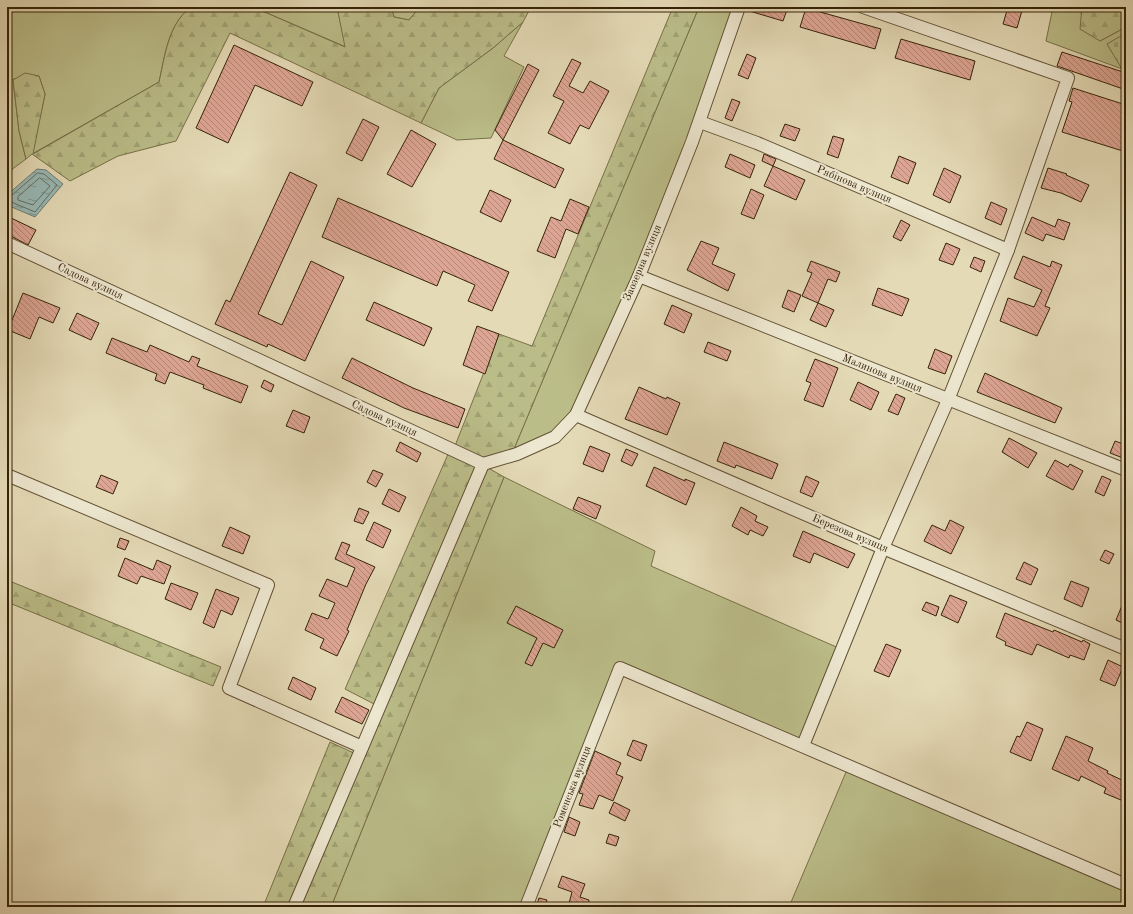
<svg xmlns="http://www.w3.org/2000/svg" width="1133" height="914" font-family="'Old Standard TT',serif">
<style>
.green{fill:#bbbd89;stroke:#787048}
.forest{fill:url(#forest-firs);stroke:#787048}
.cemetery{fill:url(#cemetery-stones);stroke:#787048}
.water{fill:url(#water-ripples);stroke:#717d71}
.lines{fill:none;stroke-linecap:round;stroke-linejoin:round}
.shore{stroke:#676e60;stroke-width:1}
.building{fill:url(#building-back-hatch);stroke:#362308}
.street-casing{stroke:#625134;stroke-width:14}
.street{stroke:#ede7d0;stroke-width:12}
.labels{text-anchor:middle;dominant-baseline:central;stroke-width:4;stroke-linejoin:round;paint-order:stroke}
.street-label{font-size:11px;fill:#362308;stroke:#ede7d0}
</style>
<defs>
<pattern id="forest-firs" width="22" height="20" patternUnits="userSpaceOnUse"><rect width="22" height="20" fill="#bbbd89"/><path d="M5 1l3.5 6h-7zM16 11l3.5 6h-7z" fill="#a1a275"/></pattern>
<pattern id="cemetery-stones" width="16" height="16" patternUnits="userSpaceOnUse"><rect width="16" height="16" fill="#bbbd89"/><path d="M2 7V4a2 2 0 0 1 4 0v3zM10 15v-3a2 2 0 0 1 4 0v3z" fill="#a1a275"/></pattern>
<pattern id="water-ripples" width="26" height="14" patternUnits="userSpaceOnUse"><rect width="26" height="14" fill="#98b9b7"/><path d="M2 4q2-2 4 0t4 0M15 11q2-2 4 0t4 0" fill="none" stroke="#7d9693"/></pattern>
<pattern id="building-back-hatch" width="6" height="6" patternUnits="userSpaceOnUse"><rect width="6" height="6" fill="#dda593"/><path d="M-1 5l2 2M0 0l6 6M5-1l2 2" fill="none" stroke="#b48676"/></pattern>
</defs>
<rect width="100%" height="100%" fill="#e4dab6"/>
<filter id="stains"><feTurbulence type="fractalNoise" baseFrequency=".005" numOctaves="4"/><feColorMatrix values="0 0 0 0 .2 0 0 0 0 .09 0 0 0 0 .02 0 0 0 .5 -.17"/></filter>
<radialGradient id="worn" r=".72"><stop offset=".6" stop-color="#630" stop-opacity="0"/><stop offset="1" stop-color="#630" stop-opacity=".3"/></radialGradient>
<g class="green">
<path d="M7,7H191C168,24 165,56 159,82L32,154L45,94L39,76L13,79L19,131L26,159L7,173Z"/>
<polygon points="253,7 337,7 346,47"/>
<polygon points="391,7 420,7 409,20 394,17"/>
<polygon points="699,7 739,7 700,122 576,415 555,437 511,456"/>
<polygon points="1053,7 1082,7 1081,14 1100,41 1126,27 1126,66 1122,69 1046,41"/>
<polygon points="523,22 504,56 524,67 491,138 457,140 421,123 439,88 493,48"/>
<polygon points="504,477 655,551 651,566 841,649 804,743 620,668 520,907 331,907"/>
<polygon points="849,765 1126,888 1126,907 789,907"/>
</g>
<g class="forest">
<path d="M191,7H253L345,47L337,7H391L394,17L409,20L420,7H531L523,22L493,48L439,88L421,123L230,33L176,141L118,156L70,181L32,154L26,159L19,131L13,80L25,73L39,76L45,94L33,154L159,82C165,56 168,24 191,7Z"/>
<polygon points="673,7 699,7 511,456 483,465 504,477 331,907 263,907 330,742 358,755 378,706 345,689 449,452 453,451 499,334 532,346"/>
<polygon points="1082,7 1126,7 1126,27 1100,41 1080,29"/>
<polygon points="7,580 221,667 213,686 7,602"/>
</g>
<polygon class="cemetery" points="1126,33 1126,66 1122,69 1107,44"/>
<polygon class="water" points="37,169 46,170 63,184 35,217 7,205 7,195"/>
<g class="lines">
<g class="shore">
<polygon points="38,173 44,174 57,185 35,212 9,201 9,198"/>
<polygon points="40,178 50,186 33,205 18,200 18,197"/>
</g>
</g>
<g class="building">
<polygon points="746,7 788,7 783,21 746,10"/>
<polygon points="1008,7 1023,7 1017,28 1003,24"/>
<polygon points="806,8 881,29 875,49 800,27"/>
<polygon points="901,39 975,61 970,80 895,58"/>
<polygon points="234,45 313,82 302,106 255,85 228,143 196,128"/>
<polygon points="1062,52 1126,73 1126,90 1057,66"/>
<polygon points="747,54 756,58 748,79 738,75"/>
<polygon points="572,59 581,63 569,86 583,93 590,81 609,91 589,129 580,125 570,144 548,133 564,101 553,96"/>
<polygon points="528,64 539,70 503,140 495,130"/>
<polygon points="1073,88 1126,105 1126,152 1062,132 1072,102 1069,101"/>
<polygon points="732,99 740,102 732,121 725,118"/>
<polygon points="363,119 379,127 362,161 346,153"/>
<polygon points="785,124 800,129 795,141 780,136"/>
<polygon points="411,130 436,144 412,187 387,174"/>
<polygon points="833,136 844,139 838,158 827,154"/>
<polygon points="503,140 564,169 555,188 494,159"/>
<polygon points="730,154 755,165 750,178 725,167"/>
<polygon points="764,154 776,159 773,166 762,161"/>
<polygon points="899,156 916,163 908,184 891,177"/>
<polygon points="773,166 805,180 796,200 764,186"/>
<polygon points="944,168 961,176 950,203 933,195"/>
<polygon points="1048,168 1067,174 1066,175 1089,185 1081,202 1061,193 1041,188"/>
<polygon points="290,172 317,185 258,314 282,325 311,261 344,277 305,361 268,344 267,347 215,324 226,300 230,302"/>
<polygon points="751,189 764,195 754,219 741,214"/>
<polygon points="490,190 511,200 501,222 480,212"/>
<polygon points="338,198 509,272 492,311 468,301 475,285 443,271 437,286 322,237"/>
<polygon points="570,199 589,207 578,234 566,229 555,258 537,251 551,217 561,221"/>
<polygon points="991,202 1007,209 1001,225 985,218"/>
<polygon points="7,216 36,230 28,245 7,234"/>
<polygon points="1032,217 1055,227 1058,219 1070,223 1064,240 1046,234 1043,241 1025,233"/>
<polygon points="901,220 910,225 901,241 893,237"/>
<polygon points="701,241 719,248 712,264 735,274 728,291 687,270"/>
<polygon points="946,243 960,249 953,265 939,260"/>
<polygon points="1023,256 1050,267 1052,261 1062,265 1045,306 1050,308 1037,336 1000,321 1008,298 1034,307 1042,290 1014,278"/>
<polygon points="974,257 985,261 981,272 970,267"/>
<polygon points="811,261 840,272 836,282 828,279 818,303 802,296 812,273 807,271"/>
<polygon points="878,288 909,299 902,316 872,305"/>
<polygon points="788,290 801,295 794,312 782,307"/>
<polygon points="23,293 60,308 53,323 39,317 30,339 8,330"/>
<polygon points="374,302 432,328 424,346 366,320"/>
<polygon points="818,303 834,310 826,327 810,320"/>
<polygon points="672,305 692,314 684,333 664,324"/>
<polygon points="77,313 99,323 91,340 69,330"/>
<polygon points="477,326 499,334 485,374 463,365"/>
<polygon points="112,338 147,352 150,345 189,362 192,356 200,359 197,366 248,386 241,403 203,388 204,385 170,372 165,384 155,380 157,374 106,353"/>
<polygon points="708,342 731,351 727,361 704,352"/>
<polygon points="935,349 952,356 945,374 928,368"/>
<polygon points="352,358 413,388 465,409 458,428 404,408 342,378"/>
<polygon points="815,359 838,368 823,407 804,400 811,383 806,381"/>
<polygon points="985,373 1062,408 1055,423 977,392"/>
<polygon points="264,380 274,385 271,392 261,387"/>
<polygon points="858,382 879,392 871,410 850,400"/>
<polygon points="639,387 666,399 667,397 680,403 667,435 625,419"/>
<polygon points="896,394 905,398 898,415 888,411"/>
<polygon points="293,410 310,417 304,433 286,426"/>
<polygon points="1009,438 1037,453 1028,468 1002,452"/>
<polygon points="1115,441 1126,445 1123,458 1110,453"/>
<polygon points="400,442 421,453 417,462 396,451"/>
<polygon points="724,442 778,464 772,479 736,465 735,468 717,461"/>
<polygon points="590,446 610,454 603,472 583,464"/>
<polygon points="626,449 638,454 632,466 621,461"/>
<polygon points="1055,460 1068,467 1070,464 1083,471 1073,490 1046,476"/>
<polygon points="654,467 685,481 685,479 695,483 686,505 646,486"/>
<polygon points="373,470 383,474 376,487 367,482"/>
<polygon points="101,475 118,482 113,494 96,487"/>
<polygon points="806,476 819,482 812,497 800,492"/>
<polygon points="1102,476 1111,480 1104,496 1095,492"/>
<polygon points="389,489 406,497 399,512 382,504"/>
<polygon points="578,497 601,506 596,519 573,509"/>
<polygon points="741,507 757,516 755,521 768,527 763,536 750,530 748,535 732,526"/>
<polygon points="359,508 369,512 363,524 354,521"/>
<polygon points="950,520 964,527 951,554 924,541 932,525 945,531"/>
<polygon points="374,522 391,530 383,548 366,540"/>
<polygon points="230,527 250,536 243,554 222,546"/>
<polygon points="803,531 855,554 848,568 814,553 810,563 793,556"/>
<polygon points="120,538 129,541 125,550 117,547"/>
<polygon points="342,542 350,545 346,554 375,567 366,584 347,630 349,631 337,656 320,648 324,639 305,630 312,613 328,619 335,603 319,596 327,579 347,587 355,568 335,559"/>
<polygon points="1105,550 1114,554 1109,564 1100,560"/>
<polygon points="125,558 153,570 157,560 171,566 164,584 141,576 137,584 118,576"/>
<polygon points="1024,562 1038,569 1031,585 1016,579"/>
<polygon points="1071,581 1089,588 1082,607 1064,599"/>
<polygon points="171,583 198,593 191,610 165,599"/>
<polygon points="216,589 239,598 232,615 221,610 214,628 203,623"/>
<polygon points="950,595 967,602 958,623 941,615"/>
<polygon points="1126,596 1126,625 1116,620"/>
<polygon points="926,602 939,607 936,616 922,610"/>
<polygon points="516,606 563,630 554,648 543,643 532,666 525,663 537,638 507,623"/>
<polygon points="1005,613 1053,632 1054,630 1082,642 1083,640 1090,644 1084,660 1070,655 1069,658 1037,644 1032,655 1005,645 1006,642 996,637"/>
<polygon points="886,644 901,650 889,677 874,671"/>
<polygon points="1108,660 1123,667 1115,686 1100,680"/>
<polygon points="293,677 316,688 311,700 288,689"/>
<polygon points="342,697 369,710 362,724 335,712"/>
<polygon points="1027,722 1043,729 1031,761 1010,752 1017,736 1020,737"/>
<polygon points="1066,736 1093,748 1088,761 1108,771 1107,773 1126,782 1126,796 1123,795 1121,800 1104,793 1106,788 1081,776 1079,781 1052,769"/>
<polygon points="633,740 647,745 641,761 627,755"/>
<polygon points="595,751 621,763 616,774 623,777 613,801 599,795 593,809 579,805 583,794 579,793"/>
<polygon points="614,802 630,810 625,821 609,813"/>
<polygon points="569,817 580,822 575,836 564,832"/>
<polygon points="609,834 619,837 616,846 606,843"/>
<polygon points="562,876 585,884 580,897 589,900 588,907 568,907 572,892 558,887"/>
<polygon points="539,898 547,900 545,907 536,907"/>
</g>
<g class="lines">
<defs>
<g id="street">
<polyline points="700,122 757,143 1008,250"/>
<polyline points="7,243 483,464"/>
<polyline points="639,276 1126,470"/>
<polyline points="576,415 883,548 1126,649"/>
<polyline points="483,464 517,454 555,437 576,415 639,276 692,142 739,7"/>
<polyline points="7,475 268,585 229,688 362,747"/>
<polyline points="804,743 883,548 948,400 1008,250 1068,78 863,7"/>
<polyline points="294,907 483,464"/>
<polyline points="526,907 620,668 1126,885"/>
</g>
</defs>
<use href="#street" class="street-casing"/>
<use href="#street" class="street"/>
</g>
<g class="labels">
<g class="street-label">
<text transform="translate(854 185) rotate(23)">Рябінова вулиця</text>
<text transform="translate(643 263) rotate(-67)">Заозерна вулиця</text>
<text transform="translate(90 282) rotate(25)">Садова вулиця</text>
<text transform="translate(882 374) rotate(22)">Малинова вулиця</text>
<text transform="translate(384 419) rotate(25)">Садова вулиця</text>
<text transform="translate(850 534) rotate(23)">Березова вулиця</text>
<text transform="translate(573 787) rotate(-69)">Роменська вулиця</text>
</g>
</g>
<rect width="1133" height="914" fill="none" stroke="#e4dab6" stroke-width="24"/>
<rect x="8" y="8" width="1117" height="898" fill="none" stroke="#362308" stroke-width="2"/>
<rect x="12" y="12" width="1109" height="890" fill="none" stroke="#362308"/>
<rect width="100%" height="100%" filter="url(#stains)"/>
<rect width="100%" height="100%" fill="url(#worn)"/>
</svg>
